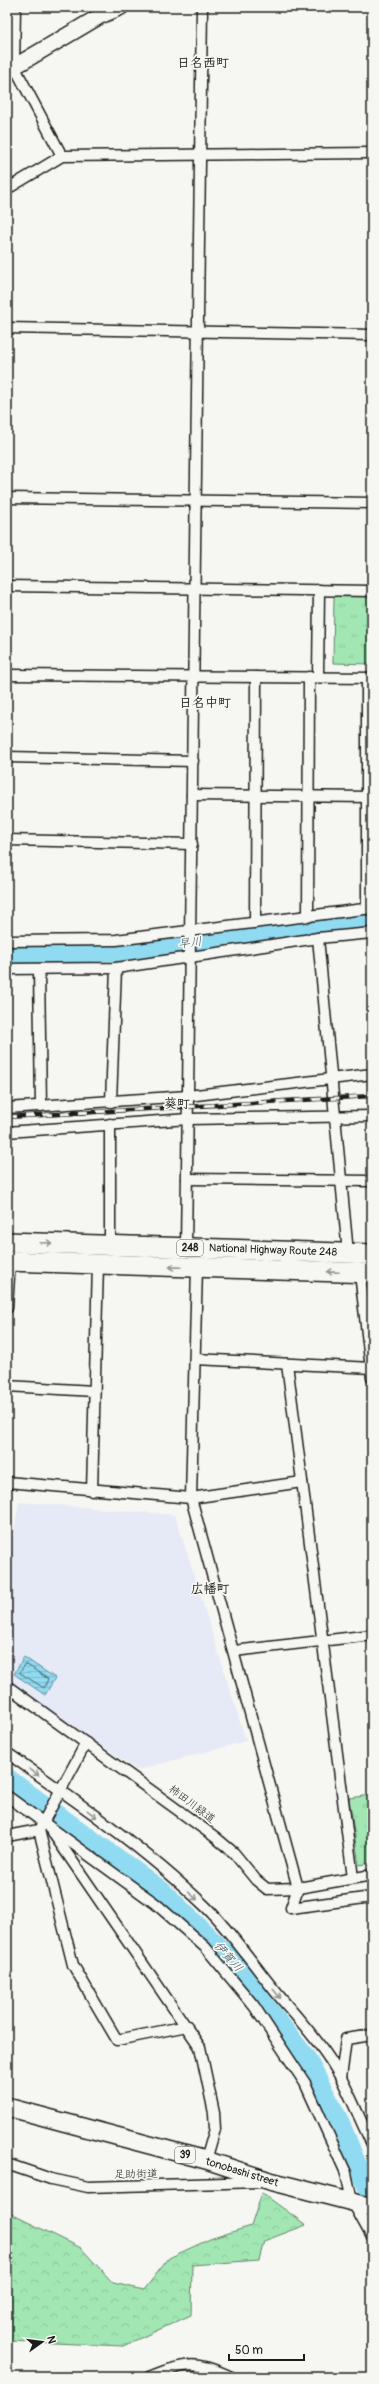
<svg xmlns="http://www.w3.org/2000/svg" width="379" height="2384" font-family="Pangolin,'Klee One',sans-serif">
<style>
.built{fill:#e6e9f6}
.grass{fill:url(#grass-tufts);stroke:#5f8268}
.forest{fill:url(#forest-crowns);stroke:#5f8268}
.water{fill:url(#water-rules);stroke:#628f9c}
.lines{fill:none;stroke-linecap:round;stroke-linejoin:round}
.shore{stroke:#4a6871;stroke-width:1}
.river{stroke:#90dbf1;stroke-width:18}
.street-casing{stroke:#1c1c1c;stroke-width:13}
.secondary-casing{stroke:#1c1c1c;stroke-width:18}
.primary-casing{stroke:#1c1c1c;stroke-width:20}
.highway-casing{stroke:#1c1c1c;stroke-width:22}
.street{stroke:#f6f6f2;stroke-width:10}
.secondary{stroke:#f6f6f2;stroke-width:15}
.primary{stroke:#f6f6f2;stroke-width:17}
.highway{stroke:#f6f6f2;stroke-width:19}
.rail-casing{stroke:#1c1c1c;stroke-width:4.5}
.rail{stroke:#f6f6f2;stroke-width:3;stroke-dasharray:9;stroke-linecap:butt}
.oneway{stroke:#949492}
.labels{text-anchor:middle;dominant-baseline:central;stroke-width:3.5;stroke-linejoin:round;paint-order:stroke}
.shield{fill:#f6f6f2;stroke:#5d5d5c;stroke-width:1}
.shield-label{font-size:10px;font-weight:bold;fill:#1c1c1c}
.street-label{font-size:11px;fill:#1c1c1c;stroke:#f6f6f2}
.water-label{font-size:12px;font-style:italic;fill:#3f555c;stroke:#f6f6f2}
.quarter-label{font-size:13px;font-weight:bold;fill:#1c1c1c;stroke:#f6f6f2}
</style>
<defs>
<pattern id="grass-tufts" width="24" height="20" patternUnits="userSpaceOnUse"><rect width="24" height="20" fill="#a2e7b3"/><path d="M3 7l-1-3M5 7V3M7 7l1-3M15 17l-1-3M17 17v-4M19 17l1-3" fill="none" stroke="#8bc699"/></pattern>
<pattern id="forest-crowns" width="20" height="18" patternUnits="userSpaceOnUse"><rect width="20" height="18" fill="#a2e7b3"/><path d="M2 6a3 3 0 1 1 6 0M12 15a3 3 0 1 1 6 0" fill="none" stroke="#8bc699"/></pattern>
<pattern id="water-rules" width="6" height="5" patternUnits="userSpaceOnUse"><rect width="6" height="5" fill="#90dbf1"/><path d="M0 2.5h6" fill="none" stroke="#7cbbce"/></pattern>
</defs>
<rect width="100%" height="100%" fill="#f6f6f2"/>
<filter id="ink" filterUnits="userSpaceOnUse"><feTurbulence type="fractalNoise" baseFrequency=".025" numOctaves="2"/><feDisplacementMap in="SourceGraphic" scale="8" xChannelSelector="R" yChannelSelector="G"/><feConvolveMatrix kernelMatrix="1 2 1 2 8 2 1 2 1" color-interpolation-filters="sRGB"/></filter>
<g filter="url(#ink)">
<polygon class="built" points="19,1502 175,1515 246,1741 137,1770 7,1679 7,1572"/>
<g class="grass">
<polygon points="334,596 372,596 372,664 333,663"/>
<polygon points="372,1795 372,1863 359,1865 349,1798"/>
</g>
<polygon class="forest" points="262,2193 306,2225 264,2241 259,2260 192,2265 191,2315 123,2346 7,2341 7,2212 81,2248 113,2283 144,2290 169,2258 210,2239 251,2226"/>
<polygon class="water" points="24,1657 55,1678 45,1695 14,1674"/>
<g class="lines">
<polygon class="shore" points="26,1664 48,1679 44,1688 20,1673"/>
<g class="river">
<polyline points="7,954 14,956 118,952 372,919"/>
<polyline points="7,1777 162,1890 227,1954 307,2058 340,2121 372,2200"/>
</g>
<defs>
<g id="street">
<polyline points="15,7 14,66 62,156"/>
<polyline points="7,189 62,156 372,153"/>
<polyline points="7,328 372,335"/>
<polyline points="7,498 372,503"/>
<polyline points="7,586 372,591"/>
<polyline points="7,675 372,678"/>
<polyline points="318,677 319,590"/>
<polyline points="7,757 193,761"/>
<polyline points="192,795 372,797"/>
<polyline points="7,840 192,844"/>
<polyline points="367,909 367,678"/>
<polyline points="308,917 309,677"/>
<polyline points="255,923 256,677"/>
<polyline points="318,938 348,1253"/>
<polyline points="7,941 116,940 372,908"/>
<polyline points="7,969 116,968 318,938 372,933"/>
<polyline points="39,970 41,1106"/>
<polyline points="111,1102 116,968"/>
<polyline points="7,1108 188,1096 372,1074"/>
<polyline points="7,1132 188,1119 372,1116"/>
<polyline points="187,1179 372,1181"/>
<polyline points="110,1245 110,1124"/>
<polyline points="186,1248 202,7"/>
<polyline points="197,1267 191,1498 298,1888 291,1908 372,1897"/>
<polyline points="360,1273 372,1378"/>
<polyline points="7,1308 10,1261"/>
<polyline points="195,1359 372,1368"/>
<polyline points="287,1364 353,1878"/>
<polyline points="7,1386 94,1391"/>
<polyline points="7,1482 191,1498 302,1482"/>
<polyline points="92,1491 98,1264"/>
<polyline points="234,1651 372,1635"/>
<polyline points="7,1686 215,1837 234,1853 256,1880 267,1889 298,1888 372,1875"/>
<polyline points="86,1743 39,1830 73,1965 117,2040 187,2026"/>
<path d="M7,1753C75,1800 146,1849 206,1907C232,1933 252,1963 275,1991C298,2019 324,2046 341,2078C352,2099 361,2122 372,2144"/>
<polyline points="7,1796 156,1904 205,1947 254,2006 305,2083 346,2173 352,2201 372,2237"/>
<polyline points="53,1833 200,2047 214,2113 215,2129 206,2160"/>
<polyline points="7,1836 39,1830"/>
<polyline points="341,2078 346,2039 372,2035"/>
<polyline points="7,2164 51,2179 88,2187 259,2182"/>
<path d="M150,2377C185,2363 195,2360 231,2377"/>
</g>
<polyline id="secondary" points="7,71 100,16 121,7"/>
<polyline id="primary" points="7,2107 206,2160 270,2181 372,2207"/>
<g id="highway">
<polyline points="7,1242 372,1254"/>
<polyline points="7,1261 372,1273"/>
</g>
</defs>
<use href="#street" class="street-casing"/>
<use href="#secondary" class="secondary-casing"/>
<use href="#primary" class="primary-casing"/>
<use href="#highway" class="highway-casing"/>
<use href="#street" class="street"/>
<use href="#secondary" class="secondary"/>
<use href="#primary" class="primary"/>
<use href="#highway" class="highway"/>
<defs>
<polyline id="rail" points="7,1117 372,1096"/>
</defs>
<use href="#rail" class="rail-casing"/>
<use href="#rail" class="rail"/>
</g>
<defs><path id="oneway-shaft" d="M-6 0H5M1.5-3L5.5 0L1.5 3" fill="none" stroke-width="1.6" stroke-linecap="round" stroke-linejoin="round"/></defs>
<g class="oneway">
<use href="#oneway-shaft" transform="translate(46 1243) rotate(2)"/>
<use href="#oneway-shaft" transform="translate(175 1267) rotate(-178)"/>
<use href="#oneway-shaft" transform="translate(333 1272) rotate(-178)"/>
<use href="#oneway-shaft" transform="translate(34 1772) rotate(35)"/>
<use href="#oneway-shaft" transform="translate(92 1814) rotate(37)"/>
<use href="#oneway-shaft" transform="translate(193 1896) rotate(42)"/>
<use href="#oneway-shaft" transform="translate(277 1994) rotate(51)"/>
</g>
</g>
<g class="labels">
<g class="shield">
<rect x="177" y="1240" width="26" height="16" rx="3"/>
<rect x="175" y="2147" width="20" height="16" rx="3"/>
</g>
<g class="shield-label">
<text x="190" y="1248">248</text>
<text x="185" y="2155">39</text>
</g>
<g class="street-label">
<text transform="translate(273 1250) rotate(2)">National Highway Route 248</text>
<text transform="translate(192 1804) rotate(37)">柿田川緑道</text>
<text transform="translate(242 2172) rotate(17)">tonobashi street</text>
<text transform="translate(136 2174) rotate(-1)">足助街道</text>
</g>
<g class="water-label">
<text transform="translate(190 943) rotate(-7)">早川</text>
<text transform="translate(228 1957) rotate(49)">伊賀川</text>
</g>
<g class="quarter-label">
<text x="203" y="63">日名西町</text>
<text x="205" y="703">日名中町</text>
<text x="177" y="1104">葵町</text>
<text x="210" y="1589">広幡町</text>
</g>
</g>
<rect width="379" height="2384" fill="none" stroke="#f6f6f2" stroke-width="24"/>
<rect x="12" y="12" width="355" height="2360" fill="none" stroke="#1c1c1c" stroke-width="1.5" filter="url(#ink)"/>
<g transform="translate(42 2342) rotate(76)" stroke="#f6f6f2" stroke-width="3" paint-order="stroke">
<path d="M0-3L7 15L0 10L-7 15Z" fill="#1c1c1c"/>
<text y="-6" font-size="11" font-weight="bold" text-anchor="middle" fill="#1c1c1c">N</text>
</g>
<path d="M229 2354v6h75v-6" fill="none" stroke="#1c1c1c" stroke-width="2"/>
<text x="235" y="2354" font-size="12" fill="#1c1c1c" stroke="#f6f6f2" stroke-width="3" paint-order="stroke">50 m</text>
</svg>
